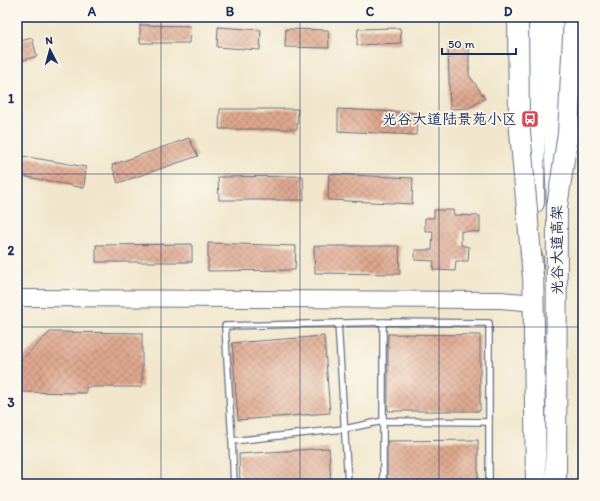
<svg xmlns="http://www.w3.org/2000/svg" width="600" height="501" font-family="Itim,'LXGW WenKai TC',sans-serif">
<style>
.building{fill:url(#building-cross-hatch)}
.lines{fill:none;stroke-linecap:round;stroke-linejoin:round}
.lane-casing{stroke:#666f84;stroke-width:8}
.secondary-casing{stroke:#666f84;stroke-width:18}
.highway-casing{stroke:#666f84;stroke-width:22}
.lane{stroke:#fff;stroke-width:5.5}
.secondary{stroke:#fff;stroke-width:16}
.highway{stroke:#fff;stroke-width:20}
.highway-bridge-casing{stroke:#666f84;stroke-width:22;stroke-linecap:butt}
.highway-bridge{stroke:#fff;stroke-width:20}
.grid{fill:none;stroke:#1b2f5e;stroke-width:1;stroke-opacity:0.55}
.labels{text-anchor:middle;dominant-baseline:central;stroke-width:3.5;stroke-linejoin:round;paint-order:stroke}
.poi-label{font-size:15px;fill:#1b2f5e;stroke:#fbf7ec;text-anchor:end}
.street-label{font-size:15px;fill:#1b2f5e;stroke:#fbf7ec}
.neatline{fill:none;stroke:#1b2f5e;stroke-width:1.5}
.grid-label{font-size:13px;text-anchor:middle;font-weight:bold;fill:#1b2f5e}
</style>
<defs>
<pattern id="building-cross-hatch" width="8" height="8" patternUnits="userSpaceOnUse"><rect width="8" height="8" fill="#dfa78e"/><path d="M0 0l8 8M0 8l8-8" fill="none" stroke="#b48877"/></pattern>
</defs>
<rect width="100%" height="100%" fill="#fbf7ec"/>
<filter id="ink" filterUnits="userSpaceOnUse"><feTurbulence type="fractalNoise" baseFrequency=".025" numOctaves="2"/><feDisplacementMap in="SourceGraphic" scale="8" xChannelSelector="R" yChannelSelector="G"/><feConvolveMatrix kernelMatrix="1 2 1 2 8 2 1 2 1" color-interpolation-filters="sRGB"/></filter>
<filter id="wash" filterUnits="userSpaceOnUse"><feTurbulence type="fractalNoise" baseFrequency=".012" numOctaves="4" result="noise"/><feDisplacementMap in="SourceGraphic" scale="16" xChannelSelector="R" yChannelSelector="G"/><feGaussianBlur stdDeviation="0.9" result="paint"/><feColorMatrix in="noise" values="0 0 0 0 0 0 0 0 0 0 0 0 0 0 0 0 0 1.4 0 .05"/><feComposite in="paint" operator="in"/></filter>
<g filter="url(#wash)">
<rect width="100%" height="100%" fill="#f1e6cb"/>
<g id="blocks">
<g class="building">
<polygon points="140,25 190,26 189,43 140,43"/>
<polygon points="218,27 261,30 260,50 217,47"/>
<polygon points="400,28 401,43 357,45 358,29"/>
<polygon points="286,29 328,30 329,48 285,47"/>
<polygon points="32,38 37,56 17,62 17,42"/>
<polygon points="469,44 469,75 485,98 469,108 450,109 448,45"/>
<polygon points="220,109 298,109 297,129 219,129"/>
<polygon points="338,109 417,113 416,135 338,131"/>
<polygon points="189,138 198,156 118,183 112,165"/>
<polygon points="17,155 86,167 84,188 17,175"/>
<polygon points="329,174 413,178 412,204 328,200"/>
<polygon points="303,176 304,200 219,200 218,177"/>
<polygon points="434,210 453,210 454,215 480,216 480,232 461,231 461,245 469,247 468,261 456,261 455,271 433,270 434,261 415,260 415,250 432,250 433,231 425,231 425,218 434,218"/>
<polygon points="208,243 296,246 295,270 208,271"/>
<polygon points="192,244 192,262 96,262 96,245"/>
<polygon points="314,246 399,246 400,274 315,273"/>
<polygon points="50,332 142,333 142,387 86,387 86,393 17,392 17,364"/>
<polygon points="388,334 480,335 480,411 388,411"/>
<polygon points="324,336 330,413 238,420 232,343"/>
<polygon points="478,440 478,484 387,484 387,441"/>
<polygon points="329,448 331,484 240,484 239,454"/>
</g>
</g>
</g>
<g filter="url(#ink)">
<use href="#blocks" fill-opacity="0" stroke="#666f84" stroke-width="1"/>
<g class="lines">
<defs>
<g id="lane">
<polygon points="383,322 489,323 489,422 383,421 344,429 232,441 225,326"/>
<polyline points="338,323 348,484"/>
<polyline points="232,441 234,484"/>
<polyline points="383,484 383,322"/>
<polyline points="489,484 489,422"/>
</g>
<polyline id="secondary" points="17,298 501,300 524,302"/>
<g id="highway">
<polyline points="555,17 554,132 557,207 556,484"/>
<polyline points="534,203 536,17"/>
<polyline points="533,259 536,484"/>
</g>
</defs>
<use href="#lane" class="lane-casing"/>
<use href="#secondary" class="secondary-casing"/>
<use href="#highway" class="highway-casing"/>
<use href="#lane" class="lane"/>
<use href="#secondary" class="secondary"/>
<use href="#highway" class="highway"/>
<defs>
<g id="highway-bridge">
<polyline points="518,17 519,120 533,277"/>
<polyline points="557,207 568,133 574,17"/>
</g>
</defs>
<use href="#highway-bridge" class="highway-bridge-casing"/>
<use href="#highway-bridge" class="highway-bridge"/>
</g>
</g>
<path class="grid" d="M161,17V484M300,17V484M439,17V484M17,174H583M17,327H583"/>
<defs>
<symbol id="bus-square" viewBox="-11 -11 22 22"><rect x="-9" y="-9" width="18" height="18" rx="4" fill="#d1495b" stroke="#fbf7ec"/><path d="M-5-6H5V4H4V6H2V4H-2V6H-4V4H-5ZM-3.5-4V0h7V-4ZM-3.5 1.2v1.5H-2V1.2ZM2 1.2v1.5H3.5V1.2Z" fill="#fff"/></symbol>
</defs>
<g fill-rule="evenodd">
<use href="#bus-square" x="520" y="109" width="20" height="20"/>
</g>
<g class="labels">
<g class="poi-label">
<text x="517" y="119">光谷大道陆景苑小区</text>
</g>
<g class="street-label">
<text transform="translate(557 250) rotate(-90)">光谷大道高架</text>
</g>
</g>
<rect width="600" height="501" fill="none" stroke="#fbf7ec" stroke-width="44"/>
<g transform="translate(50 50) rotate(354)" stroke="#fbf7ec" stroke-width="3" paint-order="stroke">
<path d="M0-3L7 15L0 10L-7 15Z" fill="#1b2f5e"/>
<text y="-6" font-size="11" font-weight="bold" text-anchor="middle" fill="#1b2f5e">N</text>
</g>
<path d="M442 48v6h74v-6" fill="none" stroke="#1b2f5e" stroke-width="2"/>
<text x="448" y="48" font-size="12" fill="#1b2f5e" stroke="#fbf7ec" stroke-width="3" paint-order="stroke">50 m</text>
<rect x="22" y="22" width="556" height="457" class="neatline"/>
<g class="grid-label">
<text x="92" y="16">A</text>
<text x="230" y="16">B</text>
<text x="370" y="16">C</text>
<text x="508" y="16">D</text>
<text x="11" y="103">1</text>
<text x="11" y="255">2</text>
<text x="11" y="407">3</text>
</g>
</svg>
